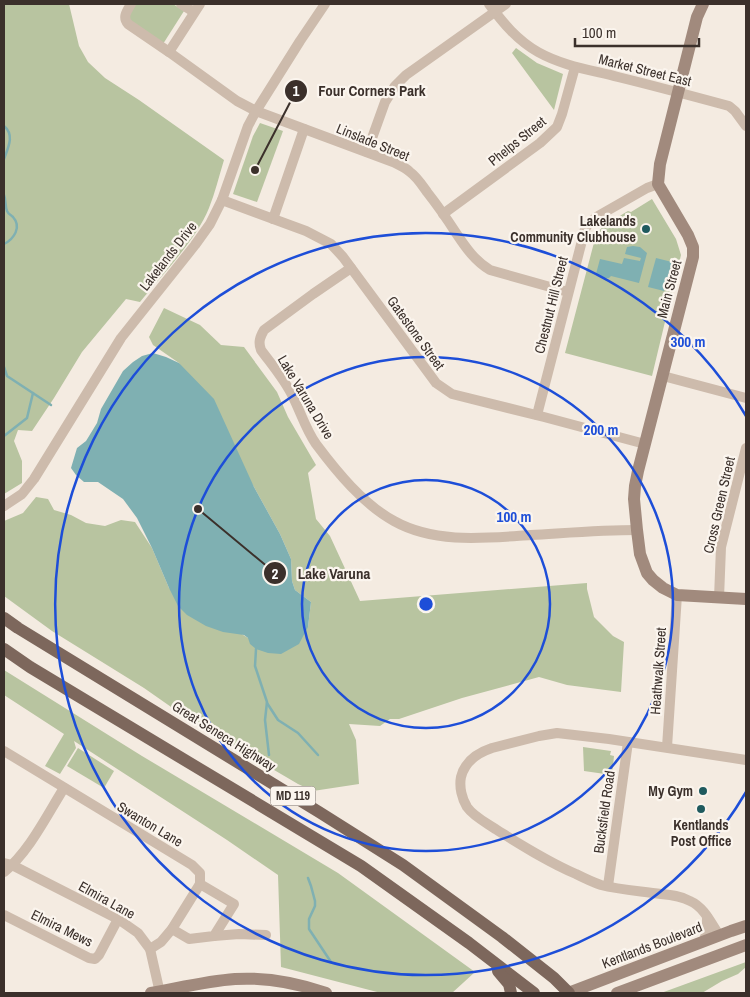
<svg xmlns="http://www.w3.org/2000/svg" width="750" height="997" font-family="'Archivo Narrow',sans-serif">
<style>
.green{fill:#b8c4a0}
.water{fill:#7fb0b2}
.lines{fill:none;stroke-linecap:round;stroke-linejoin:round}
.stream{stroke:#7fb0b2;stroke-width:2.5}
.street{stroke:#cdbbac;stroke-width:10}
.secondary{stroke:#a18a7d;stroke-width:12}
.primary{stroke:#7d675c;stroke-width:12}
.ring{fill:none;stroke:#1d4ed8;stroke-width:2.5}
.poi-dot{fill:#1f5a5e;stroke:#fbf5ee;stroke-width:2}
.labels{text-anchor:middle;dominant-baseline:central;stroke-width:4.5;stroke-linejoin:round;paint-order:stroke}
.shield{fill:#fbf5ee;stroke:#756b66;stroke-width:1}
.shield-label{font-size:12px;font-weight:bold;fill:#3b302b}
.street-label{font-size:14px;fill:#3b302b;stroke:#fbf5ee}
.poi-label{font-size:14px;font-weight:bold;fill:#3b302b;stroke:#fbf5ee;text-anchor:end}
.centre{fill:#1d4ed8;stroke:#fbf5ee;stroke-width:2.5}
.ring-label{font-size:15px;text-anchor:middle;font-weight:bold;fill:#1d4ed8;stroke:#fbf5ee;stroke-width:4.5;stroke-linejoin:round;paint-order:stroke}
.leader{fill:none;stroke:#3b302b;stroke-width:2}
.callout-dot{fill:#3b302b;stroke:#fbf5ee;stroke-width:2}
.mark-label{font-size:15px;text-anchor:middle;font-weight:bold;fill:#fff}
.callout-label{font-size:15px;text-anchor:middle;font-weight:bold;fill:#3b302b;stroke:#fbf5ee;stroke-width:4.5;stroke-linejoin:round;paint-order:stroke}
</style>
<rect width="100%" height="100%" fill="#f4ebe1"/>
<g class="green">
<path d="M4,4H69L79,46L88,62L105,78L139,100L224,160C219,176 215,193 209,208C196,240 162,275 140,302L126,299L82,352L54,398L32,431L18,430L14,441L22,461V483L4,494Z"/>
<polygon points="134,4 173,4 184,11 163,44 130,22 128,13"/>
<polygon points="516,48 537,63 563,74 554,110 512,53"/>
<polygon points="260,123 283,131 257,202 233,194 253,136"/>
<path d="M652,199L676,239L681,255L652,376L565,353L596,235C603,224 617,218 628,211L631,212Z"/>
<polygon points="164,308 200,325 221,345 244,347 277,392 288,417 316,465 308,473 316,519 330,536 360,601 587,583 587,589 594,617 613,636 624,642 621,692 567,685 539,677 462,698 399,719 390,719 380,726 349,724 356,740 359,784 313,791 298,784 194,723 144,688 52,631 4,596 4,521 23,513 36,497 48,499 54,510 71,515 86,523 105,526 121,520 135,522 152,548 169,588 248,638 308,627 311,602 295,590 292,581 291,559 280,534 254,487 179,363 153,345 149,337"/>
<polygon points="4,670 142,756 338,873 475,972 452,993 381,993 281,967 278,875 227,840 74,741 76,748 60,774 45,766 64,734 4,695"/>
<polygon points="583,747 611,751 610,755 614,756 612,775 584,771"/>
<polygon points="78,748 114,771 104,788 67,766"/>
<polygon points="746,962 746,967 738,974 722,981 702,993 661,993"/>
</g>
<g class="water">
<polygon points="633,246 640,247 647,253 639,283 611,276 609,278 602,278 596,274 600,259 622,264 624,258 640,261 641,258 625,254 627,247"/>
<polygon points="656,258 672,262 664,291 648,287"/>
<polygon points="153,353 166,357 179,363 214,399 254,487 280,534 291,559 292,581 295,590 311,602 308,627 299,644 281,654 268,653 256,649 250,644 248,638 244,635 223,632 206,626 187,615 178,606 169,588 152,548 137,518 123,499 98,482 84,482 76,475 71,468 77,448 86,441 97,423 101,409 123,371 133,362 142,356"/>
</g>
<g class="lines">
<g class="stream">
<path d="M4,126C15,135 8,148 4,159"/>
<path d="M4,195C6,200 5,206 7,211C9,215 10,214 13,217C22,227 14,239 4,244"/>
<polyline points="4,367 7,376 51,405"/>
<polyline points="4,436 27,418 33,393"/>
<polyline points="256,649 255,666 267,702 265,720 269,755"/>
<polyline points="267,703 278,720 298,733 318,755"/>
<polyline points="308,878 311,886 315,901 315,906 309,919 309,929 331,962"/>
</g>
<g class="street">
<path d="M131,4C127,11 122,17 128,24L169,52L237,101L256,111L393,162C399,165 405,167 410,172C417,177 422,185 427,192C438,206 447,219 456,233C466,248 475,261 490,270L568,292"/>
<polyline points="181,4 194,12"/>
<path d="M489,4C503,23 517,40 538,52C563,66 591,70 618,77C655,86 692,96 729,106L735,111L746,126"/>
<polyline points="169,52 200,4"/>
<polyline points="367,152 385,102 395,86 406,75 506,4"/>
<polyline points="222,200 306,231 331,244 343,257 436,383 452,394 544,417 645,444"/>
<polyline points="443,214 540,143 557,127 562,114 575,67"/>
<polyline points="273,219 304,129"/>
<path d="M351,268L313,294L264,330C260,337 258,342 261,350C272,365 285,380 293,397C301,413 306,430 316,444C337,472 363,504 394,521C435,544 486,538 531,535C566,533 602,530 637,530"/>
<polyline points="663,376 746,398"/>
<polyline points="537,415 585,229 589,223 598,216 647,188 658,184"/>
<polyline points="4,506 22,494 34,479 121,338 195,245 210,224 222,200 248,126 256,111 300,41 325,4"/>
<polyline points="719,598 721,547 746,448"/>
<polyline points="667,747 677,595"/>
<polyline points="4,751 192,865 200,873 200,884 172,929 161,942 150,949"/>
<polyline points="4,863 12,865 118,919 138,933 150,949 160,993"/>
<path d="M4,872C29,852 47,815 64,788"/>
<polyline points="608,886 628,742"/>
<polyline points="4,915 89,958 95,959 99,955 118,919"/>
<polyline points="172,929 189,939 214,936 234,904 200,884"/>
<path d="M719,935C711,923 704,907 690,901C681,896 671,895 661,894C641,891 620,890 601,885C592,882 584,878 576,874C548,862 523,846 497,830C487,823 474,817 467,807C462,799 459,787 461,777C465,761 477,753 492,748L539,736L557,733L609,739L746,760"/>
<polyline points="214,936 239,934 266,935"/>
<polyline points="704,941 707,928 707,917"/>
</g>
<g class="secondary">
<polyline points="703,4 697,17 660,164 658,184 688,235 693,247 693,257 638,471 635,486 634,499 637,530 640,554 647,573 653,580 663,588 677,595 746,599"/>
<path d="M151,993C179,988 207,981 235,979C267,977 297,983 326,993"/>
<polyline points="568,993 731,931 746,926"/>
<polyline points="617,993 746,945"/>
</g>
<g class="primary">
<polyline points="4,618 18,628 319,812 403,865 502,937 554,978 569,993"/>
<polyline points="4,649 30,667 361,866 469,943 534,993"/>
<polyline points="498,971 509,984 511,993"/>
</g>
</g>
<g class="ring">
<circle cx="426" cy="604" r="124"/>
<circle cx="426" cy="604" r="247"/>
<path d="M746 792A371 371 0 1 1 746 416"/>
</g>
<g class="poi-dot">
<circle cx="646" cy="229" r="5"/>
<circle cx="703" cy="791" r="5"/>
<circle cx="701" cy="809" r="5"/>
</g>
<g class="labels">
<rect class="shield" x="270.5" y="786.5" width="45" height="19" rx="4"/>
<g class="shield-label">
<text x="293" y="796">MD 119</text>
</g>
<g class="street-label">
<text transform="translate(645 70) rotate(14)">Market Street East</text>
<text transform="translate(517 141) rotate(-39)">Phelps Street</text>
<text transform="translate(373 142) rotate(22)">Linslade Street</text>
<text transform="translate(168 256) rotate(-52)">Lakelands Drive</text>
<text transform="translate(669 289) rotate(-75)">Main Street</text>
<text transform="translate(551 305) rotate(-76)">Chestnut Hill Street</text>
<text transform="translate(416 333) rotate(54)">Gatestone Street</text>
<text transform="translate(306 397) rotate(59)">Lake Varuna Drive</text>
<text transform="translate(719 505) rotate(-77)">Cross Green Street</text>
<text transform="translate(658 671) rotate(-86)">Heathwalk Street</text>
<text transform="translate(224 736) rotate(32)">Great Seneca Highway</text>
<text transform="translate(604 812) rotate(-82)">Bucksfield Road</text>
<text transform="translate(150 824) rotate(31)">Swanton Lane</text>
<text transform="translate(107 900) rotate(29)">Elmira Lane</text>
<text transform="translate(62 928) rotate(26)">Elmira Mews</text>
<text transform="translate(652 945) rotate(-21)">Kentlands Boulevard</text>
</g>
<g class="poi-label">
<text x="636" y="221">Lakelands<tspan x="636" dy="16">Community Clubhouse</tspan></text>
<text x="693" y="791">My Gym</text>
<text x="701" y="825" text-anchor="middle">Kentlands<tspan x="701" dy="16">Post Office</tspan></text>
</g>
</g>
<circle cx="426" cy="604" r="8" class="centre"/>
<g class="ring-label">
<text x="688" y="347">300 m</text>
<text x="601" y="435">200 m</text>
<text x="514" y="522">100 m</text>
</g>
<path class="leader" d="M255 170L296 91M198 509L275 573"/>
<g class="callout-dot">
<circle cx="255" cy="170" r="5"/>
<circle cx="198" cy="509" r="5"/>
<circle cx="296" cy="91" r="12"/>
<circle cx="275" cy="573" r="12"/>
</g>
<g class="mark-label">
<text x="296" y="96">1</text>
<text x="275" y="579">2</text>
</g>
<g class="callout-label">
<text x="372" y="96">Four Corners Park</text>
<text x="334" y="579">Lake Varuna</text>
</g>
<rect width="750" height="997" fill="none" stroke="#3b302b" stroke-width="10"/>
<path d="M575 38v8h124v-8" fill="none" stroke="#3b302b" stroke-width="2.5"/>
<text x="582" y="38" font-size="15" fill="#3b302b" stroke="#fbf5ee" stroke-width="4" paint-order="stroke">100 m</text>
</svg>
